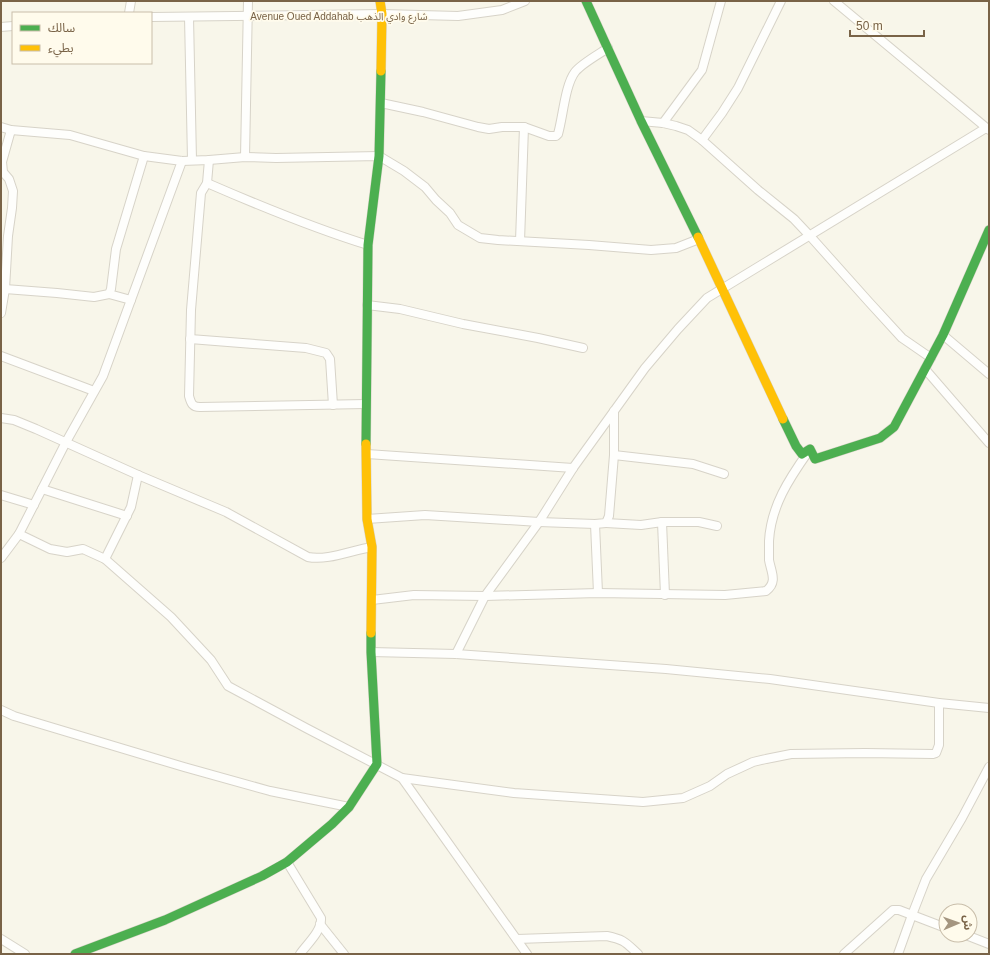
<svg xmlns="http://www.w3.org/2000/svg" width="990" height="955" font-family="Helvetica,'Noto Sans Arabic',sans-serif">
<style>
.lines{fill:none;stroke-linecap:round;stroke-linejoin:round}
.street-casing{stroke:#d7d3c8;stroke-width:10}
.fast-casing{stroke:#d8d3c8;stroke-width:10}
.slow-casing{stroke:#d8d3c8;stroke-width:10}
.street{stroke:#fefefc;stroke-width:8}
.fast{stroke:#4caf50;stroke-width:9}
.slow{stroke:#ffc107;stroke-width:9}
.labels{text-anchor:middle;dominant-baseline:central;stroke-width:3.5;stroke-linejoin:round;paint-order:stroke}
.street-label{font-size:10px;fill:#796347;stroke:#fffbec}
</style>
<rect width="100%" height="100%" fill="#f8f6ea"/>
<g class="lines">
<defs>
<g id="street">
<polyline points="834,1 989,130"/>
<polyline points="129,13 131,1"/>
<polyline points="151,17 382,14 458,16 502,10 525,1"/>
<polyline points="189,17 192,160"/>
<polyline points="1,27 13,26"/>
<path d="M381,103L423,112L478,127L489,129L502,127H524L549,136H556L558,134C563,117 565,85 575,72C581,64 599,54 608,48"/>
<polyline points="641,121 663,123 676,126 688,130 702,140 758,190 794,219 810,236 869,302 902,338 931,358"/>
<polyline points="663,123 702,70 721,1"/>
<polyline points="1,127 11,130 70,135 144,156 182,161 209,160 245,157 276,158 379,156 404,171 425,187 436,200 450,213 458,225 480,238 498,240 589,245 651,250 676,248 699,239"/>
<polyline points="702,140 722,113 738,88 781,1"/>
<polyline points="245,157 248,1"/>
<path d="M209,160L207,183L201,193L191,310L189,396C191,403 192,407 200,407L366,404"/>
<path d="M207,183C260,206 313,228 368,245"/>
<polyline points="520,241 524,127"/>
<polyline points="5,289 57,293 94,297 109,294 111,289 116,249 144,156"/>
<polyline points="109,294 131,300"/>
<polyline points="367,305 400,309 463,324 538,338 583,348"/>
<polyline points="1,313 5,289 8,236 12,208 13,191 9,179 3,172 2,162 11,130"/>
<polyline points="943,335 989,374"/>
<polyline points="190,339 306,348 326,353 330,359 333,405"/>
<polyline points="1,356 94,391"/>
<polyline points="925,369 989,443"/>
<path d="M1,418L14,420L36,429L138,475L226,512L308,557C327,561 352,550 372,547"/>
<polyline points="367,454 573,468"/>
<polyline points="614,455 693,464 724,474"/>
<polyline points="42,489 127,516"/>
<polyline points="1,495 34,505"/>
<polyline points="367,519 425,515 539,522 595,524 606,523 609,516 614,455 614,411"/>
<polyline points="662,522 665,595"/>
<polyline points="606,523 641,525 662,522 699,522 717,526"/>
<polyline points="595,524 598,593"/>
<polyline points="19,534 50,549 67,552 83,549 105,559 171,617 211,660 228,686 306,728 402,778 527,954"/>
<polyline points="1,558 19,534 66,442 103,376 182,161"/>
<polyline points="105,559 131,507 138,475"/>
<path d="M372,600L414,595L485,596L598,593L725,595L766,591C778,582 771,572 769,560C769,554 769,547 769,541C771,506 789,479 808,452"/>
<polyline points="371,652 456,654 666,669 770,679 939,703 989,708"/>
<polyline points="456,654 485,596 539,522 573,468 645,368 678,329 707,298 986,128"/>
<polyline points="1,710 14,716 184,767 270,791 349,807"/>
<polyline points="402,778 514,793 643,802 683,798 710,786 727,774 753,762 766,759 791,754 865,753 933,754 936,753 939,745 939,703"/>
<path d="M287,862L321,918C322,931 307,944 300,954"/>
<polyline points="320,924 344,954"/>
<polyline points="966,935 989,944"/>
<polyline points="1,939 25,954"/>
<path d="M517,939L607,936C625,940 625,942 638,954"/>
<polyline points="844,954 893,910 899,910 946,928"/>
<polyline points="898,954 912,915 926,879 962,818 989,767"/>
</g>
<g id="fast">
<polyline points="586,1 641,121 698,237"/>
<polyline points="783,419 796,446 802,454 810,449 815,459 880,438 894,427 943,335 989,230"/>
<polyline points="366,444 368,245 379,156 381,71"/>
<polyline points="75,954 165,920 262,876 287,862 332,824 349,807 377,764 371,652 371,633"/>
</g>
<g id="slow">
<polyline points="380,1 382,14 381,71"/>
<polyline points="698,237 783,419"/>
<polyline points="366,444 367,519 372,547 371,633"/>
</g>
</defs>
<use href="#street" class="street-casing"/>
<use href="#fast" class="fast-casing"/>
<use href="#slow" class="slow-casing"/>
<use href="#street" class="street"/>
<use href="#fast" class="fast"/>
<use href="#slow" class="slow"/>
</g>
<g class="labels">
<g class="street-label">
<text x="339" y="16">Avenue Oued Addahab شارع وادي الذهب</text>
</g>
</g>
<rect width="990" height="955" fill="none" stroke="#796347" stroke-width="4"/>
<rect x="12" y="12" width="140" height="52" fill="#fffbec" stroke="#c9beaa"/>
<rect x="20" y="25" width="20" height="6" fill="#4caf50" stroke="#c9beaa"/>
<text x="48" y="32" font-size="12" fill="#796347">سالك</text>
<rect x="20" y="45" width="20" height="6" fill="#ffc107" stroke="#c9beaa"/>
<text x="48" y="52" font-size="12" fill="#796347">بطيء</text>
<g transform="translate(958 923) rotate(88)"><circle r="19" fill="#fffbec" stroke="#c9beaa"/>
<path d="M0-3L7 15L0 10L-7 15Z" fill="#a59680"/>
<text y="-6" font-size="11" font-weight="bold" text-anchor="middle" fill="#796347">ش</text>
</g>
<path d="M850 30v6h74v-6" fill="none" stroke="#796347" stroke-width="2"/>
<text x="856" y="30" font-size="12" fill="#796347" stroke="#fffbec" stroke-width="3" paint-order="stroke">50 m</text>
</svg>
